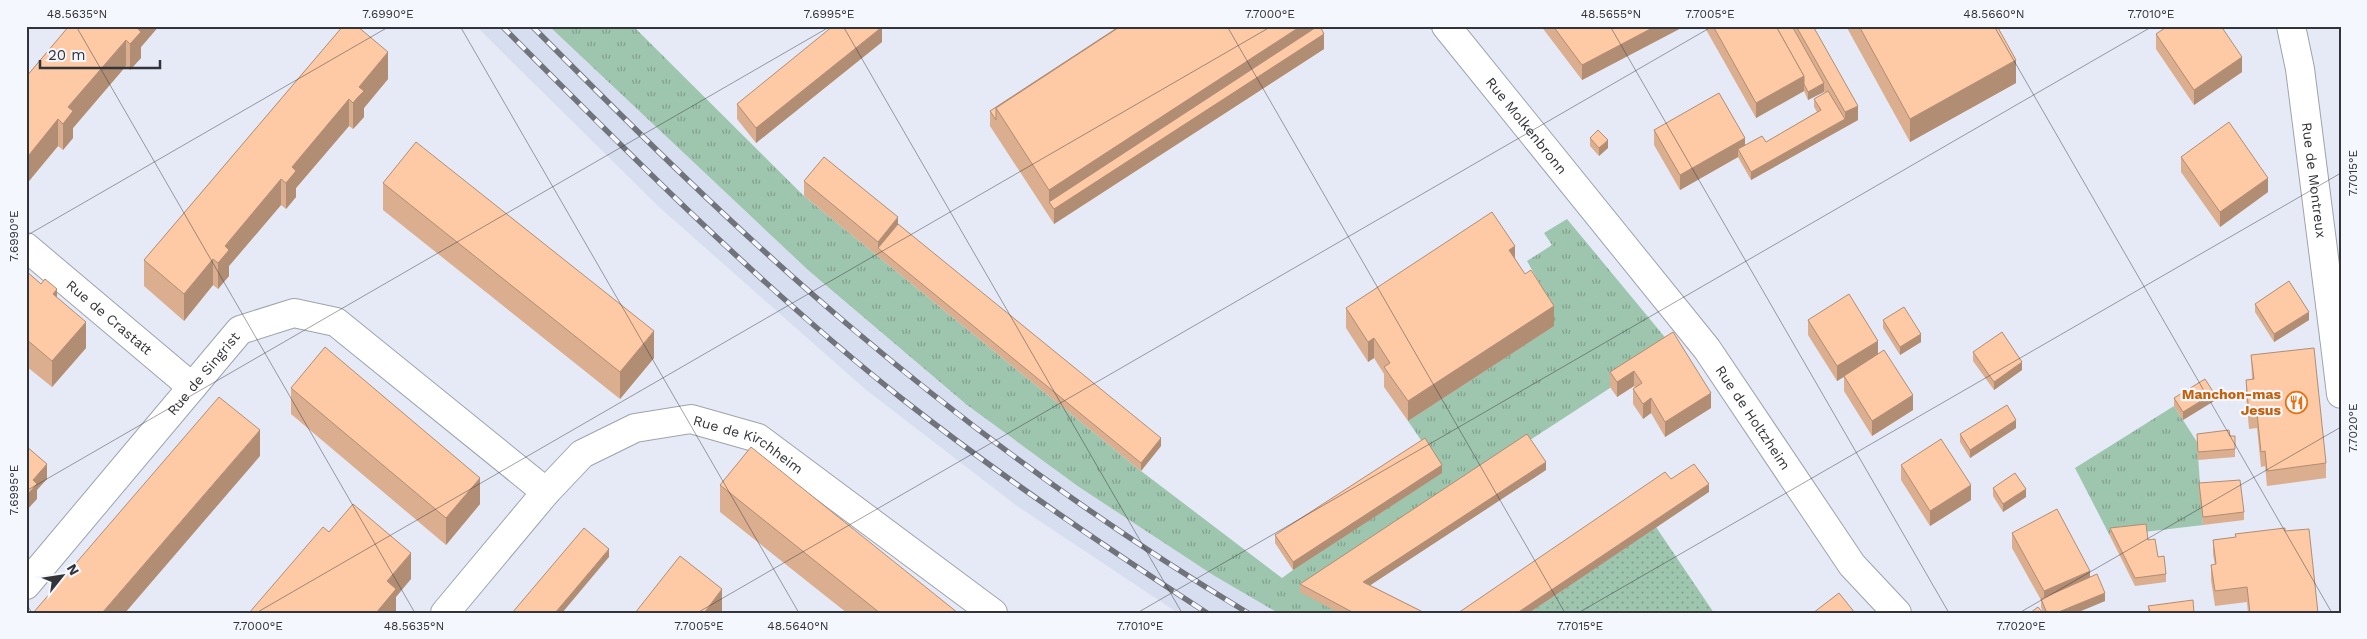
<svg xmlns="http://www.w3.org/2000/svg" width="2367" height="639" font-family="'Work Sans',sans-serif">
<style>
.built{fill:#d7def0}
.grass{fill:url(#grass-tufts)}
.garden{fill:url(#garden-dots)}
.lines{fill:none;stroke-linecap:round;stroke-linejoin:round}
.minor-casing{stroke:#9ea3ae;stroke-width:30}
.minor{stroke:#fff;stroke-width:28}
.rail-casing{stroke:#70737a;stroke-width:5.5}
.rail{stroke:#f5f7fe;stroke-width:4;stroke-dasharray:11;stroke-linecap:butt}
.wall{fill:#daae8e}
.shaded-wall{fill:#b18d74}
.building{fill:#fdcaa5;stroke:#b18d74}
.ticks{fill:none;stroke:#323438;stroke-width:1;stroke-opacity:0.45}
.labels{text-anchor:middle;dominant-baseline:central;stroke-width:4.5;stroke-linejoin:round;paint-order:stroke}
.street-label{font-size:14px;fill:#323438;stroke:#f5f7fe}
.food-label{font-size:14px;font-weight:bold;fill:#c56008;stroke:#f5f7fe;text-anchor:end}
.neatline{fill:none;stroke:#323438;stroke-width:2}
.ticks-label{font-size:12px;text-anchor:middle;fill:#323438}
</style>
<defs>
<pattern id="grass-tufts" width="24" height="20" patternUnits="userSpaceOnUse" patternTransform="scale(1.25)"><rect width="24" height="20" fill="#9ec5ad"/><path d="M3 7l-1-3M5 7V3M7 7l1-3M15 17l-1-3M17 17v-4M19 17l1-3" fill="none" stroke="#81a18e"/></pattern>
<pattern id="garden-dots" width="8" height="8" patternUnits="userSpaceOnUse" patternTransform="scale(1.25)"><rect width="8" height="8" fill="#9ec5ad"/><path d="M2 2h.1M6 6h.1" fill="none" stroke="#81a18e" stroke-width="1.8" stroke-linecap="round"/></pattern>
</defs>
<rect width="100%" height="100%" fill="#e5eaf6"/>
<polygon class="built" points="476,26 549,26 808,270 967,405 1079,487 1213,575 1278,613 1178,613 1017,506 865,389 659,207"/>
<g class="grass">
<polygon points="549,26 633,26 804,196 1141,471 1282,578 1293,570 1425,446 1408,421 1553,326 1531,290 1540,284 1527,261 1552,245 1544,233 1567,219 1673,347 1527,442 1339,613 1278,613 1213,575 1079,487 967,405 808,270"/>
<polygon points="2174,406 2197,442 2203,525 2110,536 2075,468"/>
</g>
<polygon class="garden" points="1656,527 1714,613 1529,613"/>
<g class="lines">
<defs>
<g id="minor">
<path id="s1" d="M1446,26L1707,349L1852,565L1897,613"/>
<path id="s2" d="M2291,26L2300,69L2334,336"/>
<path id="s3" d="M26,247L192,387"/>
<polyline points="2341,332 2334,336 2341,394"/>
<path id="s4" d="M26,585L240,330L294,313L336,322L546,492"/>
<path id="s5" d="M445,613L546,492L582,454L635,428L691,419L758,438L993,613"/>
</g>
</defs>
<use href="#minor" class="minor-casing"/>
<use href="#minor" class="minor"/>
<defs>
<g id="rail">
<path d="M502,26C630,155 759,285 901,398C999,475 1102,545 1207,613"/>
<path d="M532,26C634,129 737,231 847,324C973,431 1107,528 1248,613"/>
</g>
</defs>
<use href="#rail" class="rail-casing"/>
<use href="#rail" class="rail"/>
</g>
<g class="wall">
<polygon points="69,26 159,26 141,47 141,58 130,70 126,66 73,128 73,138 63,150 58,146 29,181 26,179 26,77"/>
<polygon points="343,26 388,79 364,108 364,117 358,124 353,129 349,126 296,188 296,197 286,209 281,205 229,266 229,276 218,289 213,285 184,321 144,286 144,260"/>
<polygon points="1120,26 1324,49 1054,224 990,126 990,111"/>
<polygon points="1541,26 1685,26 1582,80"/>
<polygon points="1704,26 1813,26 1858,120 1751,180 1738,157 1680,190 1654,145 1654,130 1745,145 1766,142 1817,112 1814,107 1814,99 1825,93 1824,91 1808,100 1804,91 1756,118"/>
<polygon points="1846,26 1997,26 2016,83 1910,142"/>
<polygon points="2156,34 2242,72 2194,105 2156,49"/>
<polygon points="882,42 756,143 737,119 737,104"/>
<polygon points="1590,138 1608,148 1599,156 1590,146"/>
<polygon points="2181,157 2268,192 2220,227 2181,172"/>
<polygon points="804,181 1161,446 1141,471 804,196"/>
<polygon points="383,183 654,358 620,399 383,210"/>
<polygon points="1515,258 1554,326 1408,421 1384,387 1384,374 1374,358 1368,362 1346,328 1346,308"/>
<polygon points="26,271 57,298 86,348 52,387 26,366"/>
<polygon points="2255,304 2309,320 2274,342 2255,312"/>
<polygon points="1808,320 1878,354 1913,410 1872,436 1844,391 1844,377 1837,381 1808,335"/>
<polygon points="1883,320 1921,342 1900,355 1883,328"/>
<polygon points="1673,332 1711,408 1665,437 1651,413 1643,419 1633,404 1633,389 1635,388 1634,386 1617,397 1610,387 1610,372"/>
<polygon points="1973,352 2022,370 1994,390 1973,361"/>
<polygon points="2251,355 2326,463 2326,478 2267,486 2265,466 2261,467 2257,428 2249,429 2246,395 2246,380 2252,380"/>
<polygon points="291,388 480,504 446,545 291,414"/>
<polygon points="2174,398 2214,401 2183,420 2174,406"/>
<polygon points="2016,428 1970,458 1960,442 1960,434"/>
<polygon points="2197,434 2230,436 2235,449 2235,457 2198,460"/>
<polygon points="1901,465 1971,500 1930,526 1901,480"/>
<polygon points="1546,470 1370,585 1425,613 1339,613 1300,592 1300,584"/>
<polygon points="1442,473 1293,570 1275,543 1275,535"/>
<polygon points="2199,483 2244,512 2244,520 2203,525 2199,491"/>
<polygon points="720,485 958,613 847,613 720,512"/>
<polygon points="1993,488 2026,497 2003,512 1993,496"/>
<polygon points="2110,528 2148,540 2166,574 2166,582 2135,586 2110,536"/>
<polygon points="2285,531 2318,613 2248,613 2247,602 2215,606 2211,580 2211,565 2215,565 2213,554 2213,540"/>
<polygon points="2012,533 2090,578 2105,601 2076,613 2043,613 2041,607 2041,600 2012,548"/>
<polygon points="2148,606 2194,613 2148,613"/>
</g>
<g class="shaded-wall">
<polygon points="137,26 159,26 141,47 141,58 130,70 130,44"/>
<polygon points="1301,26 1319,26 1324,34 1324,49 1054,224 1054,209 1049,202 1049,190"/>
<polygon points="1656,26 1685,26 1582,80 1582,65"/>
<polygon points="882,27 882,42 756,143 756,128"/>
<polygon points="126,40 126,66 73,128 73,138 63,150 63,124 68,107"/>
<polygon points="388,52 388,79 364,108 364,117 353,129 353,103 359,87"/>
<polygon points="2242,57 2242,72 2194,105 2194,90"/>
<polygon points="2016,60 2016,83 1910,142 1910,119"/>
<polygon points="1804,76 1804,91 1756,118 1756,103"/>
<polygon points="1824,83 1824,92 1808,100 1808,92"/>
<polygon points="349,99 349,126 296,188 296,197 286,209 286,183 292,167"/>
<polygon points="1858,106 1858,120 1751,180 1751,172 1845,119 1845,112"/>
<polygon points="58,119 58,146 29,181 29,155"/>
<polygon points="1745,138 1745,153 1738,149 1738,157 1680,190 1680,175"/>
<polygon points="1608,140 1608,148 1599,156 1599,148"/>
<polygon points="2268,178 2268,192 2220,227 2220,212"/>
<polygon points="281,179 281,205 229,266 229,276 218,289 218,263 225,246"/>
<polygon points="898,217 898,232 878,248 878,242"/>
<polygon points="1515,246 1515,266 1509,250"/>
<polygon points="213,259 213,285 184,321 184,294"/>
<polygon points="57,289 57,316 53,294"/>
<polygon points="1554,306 1554,326 1408,421 1408,401"/>
<polygon points="2309,312 2309,320 2274,342 2274,334"/>
<polygon points="86,322 86,348 52,387 52,361"/>
<polygon points="654,331 654,358 620,399 620,372"/>
<polygon points="1921,334 1921,342 1900,355 1900,347"/>
<polygon points="1374,338 1374,358 1368,362 1368,342"/>
<polygon points="1878,341 1878,356 1837,381 1837,366"/>
<polygon points="2022,362 2022,370 1994,390 1994,382"/>
<polygon points="1634,371 1634,386 1617,397 1617,382"/>
<polygon points="1711,393 1711,408 1665,437 1665,422"/>
<polygon points="2214,393 2214,401 2183,420 2183,412"/>
<polygon points="1913,395 1913,410 1872,436 1872,421"/>
<polygon points="1651,398 1651,413 1643,419 1643,404"/>
<polygon points="2016,420 2016,428 1970,458 1970,450"/>
<polygon points="260,430 260,456 125,613 102,613"/>
<polygon points="1161,438 1161,446 1141,471 1141,463"/>
<polygon points="1546,462 1546,470 1363,590 1363,582"/>
<polygon points="47,464 47,479 37,490 37,499 26,511 26,496 33,480"/>
<polygon points="1442,465 1442,473 1293,570 1293,562"/>
<polygon points="480,478 480,504 446,545 446,518"/>
<polygon points="1709,484 1709,492 1529,613 1517,613"/>
<polygon points="1971,485 1971,500 1930,526 1930,511"/>
<polygon points="2026,489 2026,497 2003,512 2003,504"/>
<polygon points="609,549 609,557 562,613 555,613"/>
<polygon points="411,553 411,579 396,597 396,613 376,613 387,581"/>
<polygon points="2090,571 2090,586 2044,606 2044,591"/>
<polygon points="722,589 722,613 704,613"/>
<polygon points="2105,593 2105,601 2076,613 2056,613"/>
</g>
<g class="building">
<polygon points="69,26 137,26 136,27 141,32 130,44 126,40 68,107 73,111 63,124 58,119 29,155 26,153 26,77"/>
<polygon points="343,26 357,26 388,52 359,87 364,91 358,97 353,103 349,99 292,167 296,171 286,183 281,179 225,246 229,250 224,256 218,263 213,259 184,294 144,260"/>
<polygon points="833,26 882,27 756,128 737,104"/>
<polygon points="1120,26 1121,26 996,108 996,120 990,111"/>
<polygon points="1121,26 1301,26 1049,190 996,108"/>
<polygon points="1318,26 1320,26 1324,34 1054,209 1049,202"/>
<polygon points="1553,26 1656,26 1582,65"/>
<polygon points="1713,26 1776,26 1804,76 1756,103"/>
<polygon points="1776,26 1792,26 1824,83 1808,92 1804,84 1804,76"/>
<polygon points="1796,26 1813,26 1858,106 1845,112"/>
<polygon points="1859,26 1997,26 2016,60 1910,119"/>
<polygon points="2168,26 2221,26 2242,57 2194,90 2156,34"/>
<polygon points="1828,91 1845,119 1751,172 1738,149 1762,136 1766,142 1821,110 1814,99"/>
<polygon points="1719,93 1745,138 1680,175 1654,130"/>
<polygon points="2229,122 2268,178 2220,212 2181,157"/>
<polygon points="1598,130 1608,140 1599,148 1590,138"/>
<polygon points="416,142 654,331 620,372 383,183"/>
<polygon points="824,157 898,217 878,242 804,181"/>
<polygon points="1492,212 1515,246 1509,250 1525,274 1531,270 1554,306 1408,401 1384,367 1390,363 1374,338 1368,342 1346,308"/>
<polygon points="898,224 1161,438 1141,463 878,248"/>
<polygon points="26,271 41,284 45,279 57,289 53,294 86,322 52,361 26,339"/>
<polygon points="2289,281 2309,312 2274,334 2255,304"/>
<polygon points="1849,294 1878,341 1837,366 1808,320"/>
<polygon points="1904,307 1921,334 1900,347 1883,320"/>
<polygon points="1673,332 1711,393 1665,422 1651,398 1643,404 1633,389 1642,383 1634,371 1617,382 1610,372"/>
<polygon points="2002,332 2022,362 1994,382 1973,352"/>
<polygon points="325,347 480,478 446,518 291,388"/>
<polygon points="2314,348 2326,463 2267,471 2265,451 2261,452 2257,413 2249,414 2246,380 2254,379 2251,355"/>
<polygon points="1884,350 1913,395 1872,421 1844,376"/>
<polygon points="2205,379 2214,393 2183,412 2174,398"/>
<polygon points="219,397 260,430 102,613 33,613"/>
<polygon points="2007,405 2016,420 1970,450 1960,434"/>
<polygon points="2229,430 2230,436 2235,436 2235,449 2198,452 2197,434"/>
<polygon points="1527,434 1546,462 1363,582 1425,613 1354,613 1300,584"/>
<polygon points="1425,438 1442,465 1293,562 1275,535"/>
<polygon points="1941,439 1971,485 1930,511 1901,465"/>
<polygon points="26,446 47,464 33,480 37,484 26,496"/>
<polygon points="751,447 958,613 880,613 720,485"/>
<polygon points="1694,464 1709,484 1517,613 1458,613 1665,472 1671,479"/>
<polygon points="2015,473 2026,489 2003,504 1993,488"/>
<polygon points="2240,480 2244,512 2203,517 2199,483"/>
<polygon points="353,504 411,553 387,581 396,589 376,613 249,613 323,527 329,532"/>
<polygon points="2057,509 2090,571 2044,591 2012,533"/>
<polygon points="2146,524 2148,540 2155,539 2158,557 2164,556 2166,574 2135,578 2110,528"/>
<polygon points="584,528 609,549 555,613 512,613"/>
<polygon points="2285,528 2285,531 2309,529 2318,613 2250,613 2247,587 2215,591 2211,565 2216,564 2213,540 2236,537 2235,534"/>
<polygon points="680,556 722,589 704,613 635,613"/>
<polygon points="2097,574 2105,593 2056,613 2047,613 2041,599"/>
<polygon points="1839,593 1855,613 1813,613"/>
<polygon points="2193,600 2194,613 2151,613 2148,606"/>
<polygon points="2038,607 2043,613 2030,613"/>
</g>
<path class="ticks" d="M76,26L415,613M460,26L799,613M843,26L1182,613M1227,26L1565,613M1610,26L1949,613M1994,26L2332,613M26,236L390,26M26,491L831,26M26,603L32,613M256,613L1272,26M697,613L1713,26M1137,613L2153,26M1578,613L2341,173M2019,613L2341,427"/>
<defs>
<symbol id="restaurant-ring" viewBox="-11 -11 22 22"><circle r="9.5" fill="#f5f7fe" stroke="#e8710a" stroke-width="1.5"/><path d="M-5-6h1v4h1v-4h1v4h1v-4h1v5L-1.5 .5V6h-2V.5L-5-1ZM5-6V6H3V1.5H1.5Q1.5-4 5-6Z" fill="#e8710a"/></symbol>
</defs>
<g fill-rule="evenodd">
<use href="#restaurant-ring" x="2284" y="390" width="25" height="25"/>
</g>
<g class="labels">
<g class="street-label">
<text stroke="none"><textPath href="#s1" startOffset="128">Rue Molkenbronn</textPath></text>
<text stroke="none"><textPath href="#s2" startOffset="156">Rue de Montreux</textPath></text>
<text stroke="none"><textPath href="#s3" startOffset="109">Rue de Crastatt</textPath></text>
<text stroke="none"><textPath href="#s4" startOffset="276">Rue de Singrist</textPath></text>
<text stroke="none"><textPath href="#s1" startOffset="498">Rue de Holtzheim</textPath></text>
<text stroke="none"><textPath href="#s5" startOffset="389">Rue de Kirchheim</textPath></text>
</g>
<g class="food-label">
<text x="2281" y="394">Manchon-mas<tspan x="2281" dy="16">Jesus</tspan></text>
</g>
</g>
<rect width="2367" height="639" fill="none" stroke="#f5f7fe" stroke-width="55"/>
<g transform="translate(62 576) rotate(60)" stroke="#f5f7fe" stroke-width="4" paint-order="stroke">
<path d="M0-4L9 19L0 12L-9 19Z" fill="#323438"/>
<text y="-8" font-size="14" font-weight="bold" text-anchor="middle" fill="#323438">N</text>
</g>
<path d="M40 60v8h120v-8" fill="none" stroke="#323438" stroke-width="2.5"/>
<text x="48" y="60" font-size="15" fill="#323438" stroke="#f5f7fe" stroke-width="4" paint-order="stroke">20 m</text>
<rect x="28" y="28" width="2312" height="584" class="neatline"/>
<g class="ticks-label">
<text x="77" y="18">48.5635°N</text>
<text x="388" y="18">7.6990°E</text>
<text x="829" y="18">7.6995°E</text>
<text x="1270" y="18">7.7000°E</text>
<text x="1611" y="18">48.5655°N</text>
<text x="1710" y="18">7.7005°E</text>
<text x="1994" y="18">48.5660°N</text>
<text x="2151" y="18">7.7010°E</text>
<text transform="translate(2353 173) rotate(-90)" y="4">7.7015°E</text>
<text transform="translate(14 236) rotate(-90)" y="4">7.6990°E</text>
<text transform="translate(2353 428) rotate(-90)" y="4">7.7020°E</text>
<text transform="translate(14 490) rotate(-90)" y="4">7.6995°E</text>
<text x="258" y="630">7.7000°E</text>
<text x="414" y="630">48.5635°N</text>
<text x="699" y="630">7.7005°E</text>
<text x="798" y="630">48.5640°N</text>
<text x="1140" y="630">7.7010°E</text>
<text x="1580" y="630">7.7015°E</text>
<text x="2021" y="630">7.7020°E</text>
</g>
</svg>
